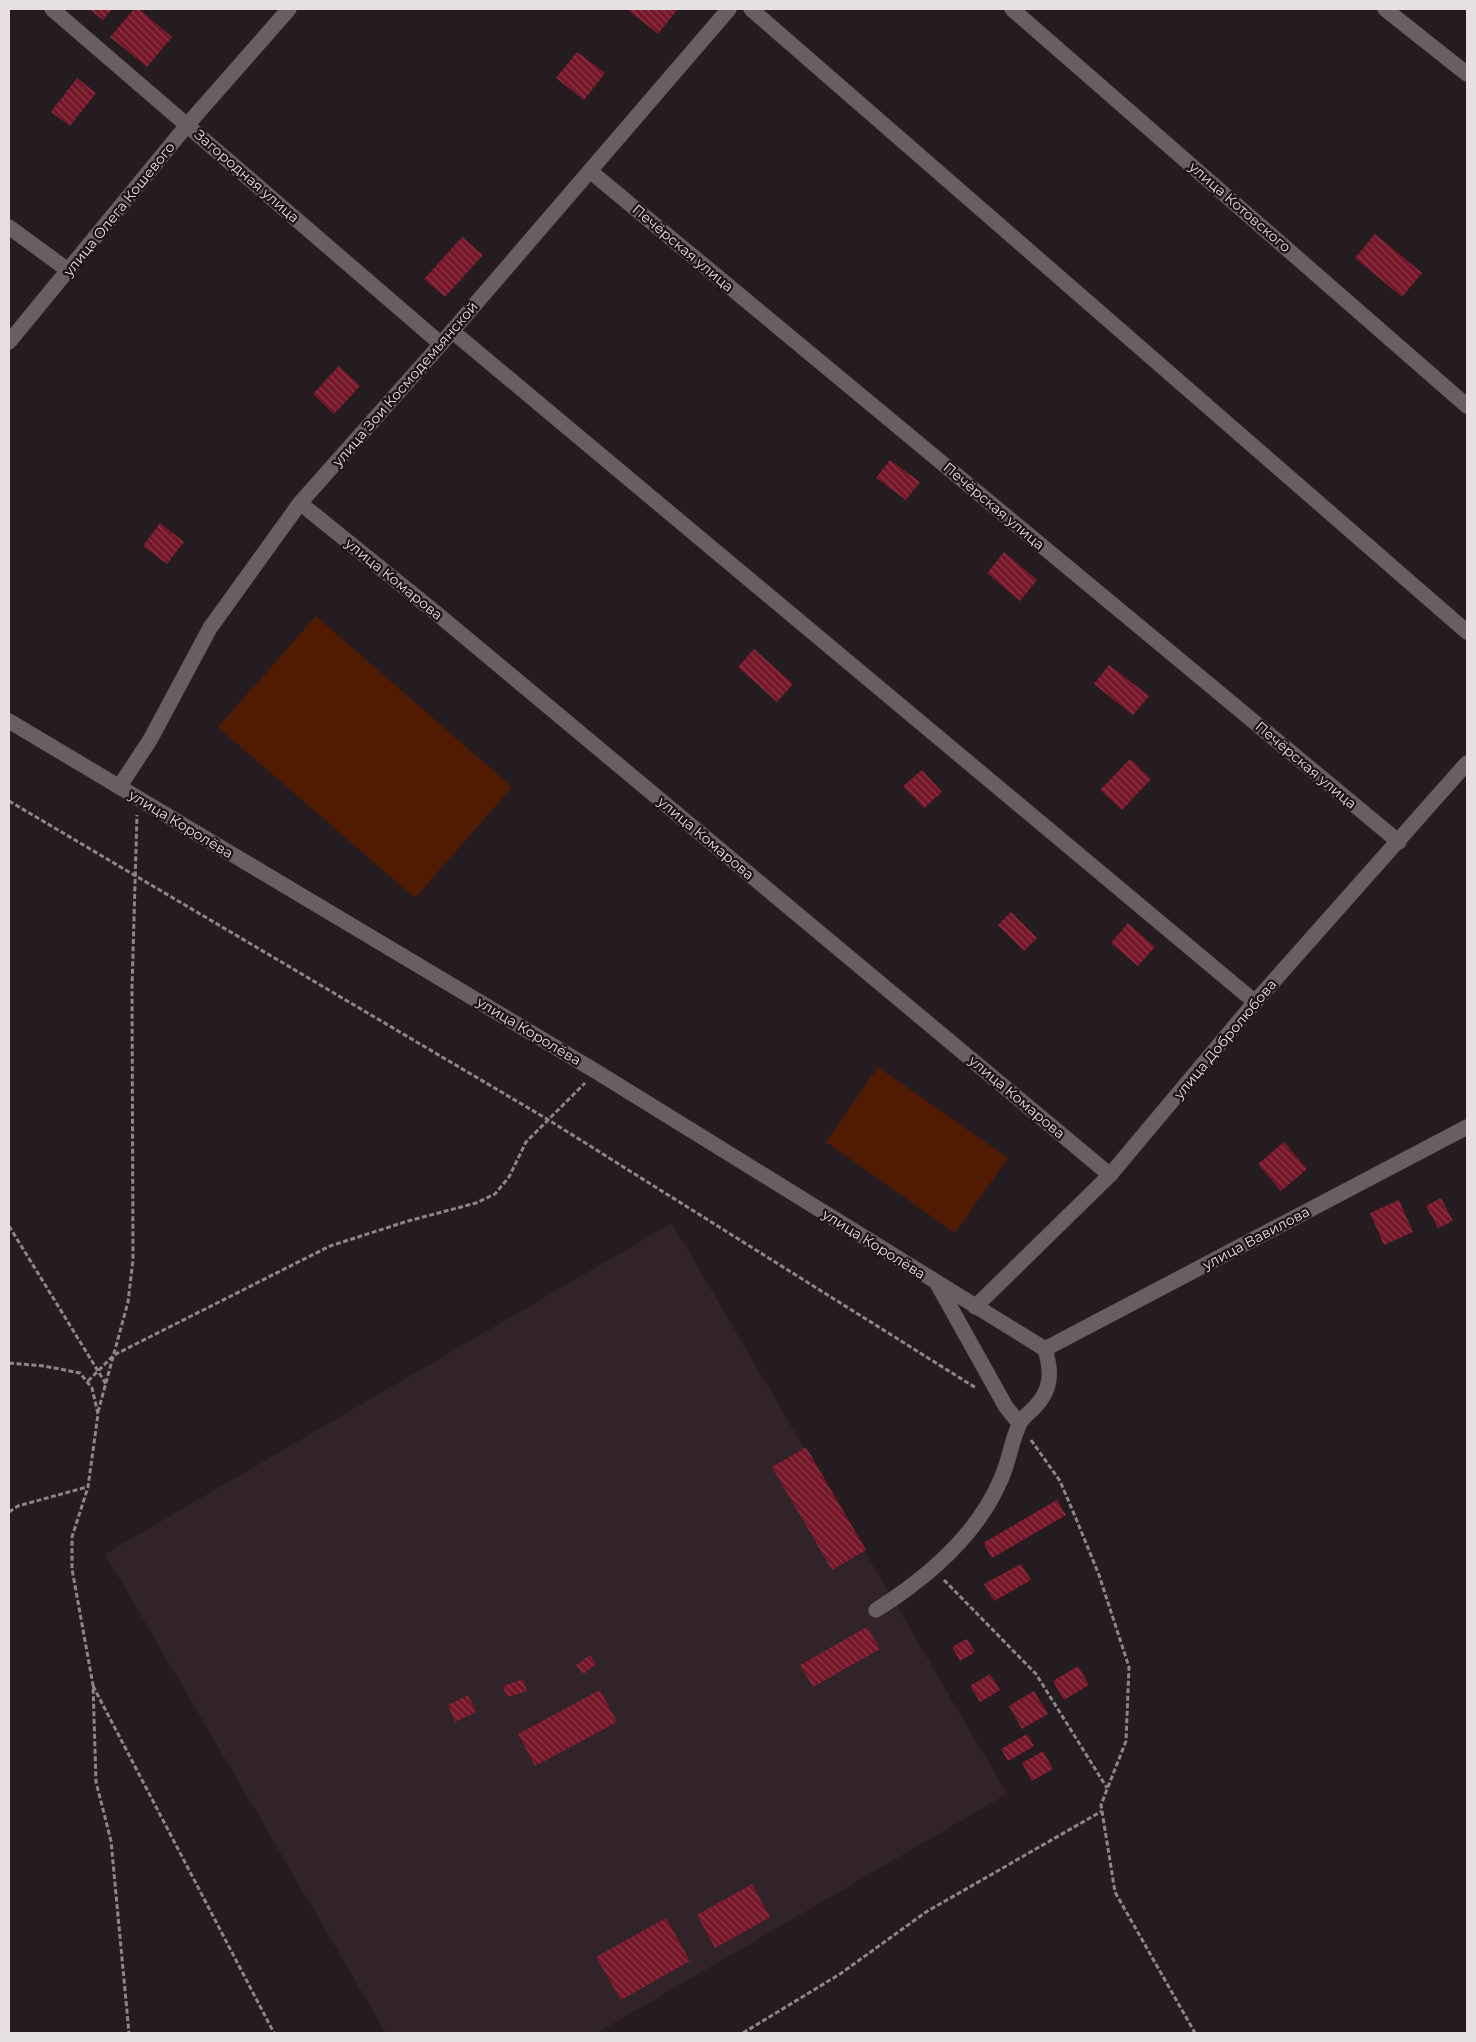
<svg xmlns="http://www.w3.org/2000/svg" width="1476" height="2042" font-family="Montserrat,sans-serif">
<style>
.built{fill:#31232a}
.green{fill:#501b00}
.building{fill:url(#building-back-hatch)}
.lines{fill:none;stroke-linecap:round;stroke-linejoin:round}
.minor-casing{stroke:#3d373a;stroke-width:16}
.path{stroke:#8c8589;stroke-width:3;stroke-dasharray:5 2.5;stroke-linecap:butt}
.minor{stroke:#695f63;stroke-width:15}
.labels{text-anchor:middle;dominant-baseline:central;stroke-width:4.5;stroke-linejoin:round;paint-order:stroke}
.street-label{font-size:14px;fill:#e6e0e3;stroke:#1b1317}
</style>
<defs>
<pattern id="building-back-hatch" width="6" height="6" patternUnits="userSpaceOnUse" patternTransform="scale(1.25)"><rect width="6" height="6" fill="#761729"/><path d="M-1 5l2 2M0 0l6 6M5-1l2 2" fill="none" stroke="#8a3848"/></pattern>
</defs>
<rect width="100%" height="100%" fill="#241c20"/>
<polygon class="built" points="672,1223 1007,1794 597,2033 386,2033 105,1554"/>
<g class="green">
<polygon points="316,616 512,787 415,898 218,727"/>
<polygon points="878,1067 1008,1158 955,1233 826,1142"/>
</g>
<g class="building">
<polygon points="89,9 112,9 103,20"/>
<polygon points="134,9 139,9 172,37 147,67 110,37"/>
<polygon points="627,9 678,9 658,34"/>
<polygon points="577,52 605,73 584,100 556,78"/>
<polygon points="77,78 96,93 70,126 51,112"/>
<polygon points="1375,234 1422,273 1402,297 1355,258"/>
<polygon points="462,237 483,255 445,297 424,279"/>
<polygon points="339,366 360,386 334,414 313,394"/>
<polygon points="890,460 920,482 906,500 876,478"/>
<polygon points="160,523 184,542 167,564 143,546"/>
<polygon points="1004,552 1037,580 1020,601 987,573"/>
<polygon points="754,649 793,684 777,702 738,667"/>
<polygon points="1109,665 1149,696 1133,715 1094,684"/>
<polygon points="1130,759 1151,779 1122,810 1100,790"/>
<polygon points="922,770 942,792 924,808 903,786"/>
<polygon points="1011,912 1037,938 1024,951 998,925"/>
<polygon points="1128,923 1155,947 1138,966 1111,943"/>
<polygon points="1284,1142 1307,1169 1281,1191 1258,1164"/>
<polygon points="1441,1198 1453,1221 1438,1228 1426,1206"/>
<polygon points="1399,1200 1413,1232 1384,1245 1370,1213"/>
<polygon points="806,1447 866,1550 832,1570 772,1467"/>
<polygon points="1057,1500 1066,1515 992,1558 983,1543"/>
<polygon points="1021,1564 1031,1580 994,1601 984,1584"/>
<polygon points="867,1627 880,1649 813,1687 800,1665"/>
<polygon points="967,1639 975,1652 960,1661 952,1647"/>
<polygon points="590,1655 596,1664 583,1674 576,1665"/>
<polygon points="1078,1666 1089,1685 1064,1700 1053,1681"/>
<polygon points="990,1674 1000,1690 980,1702 970,1686"/>
<polygon points="523,1679 527,1691 507,1697 503,1686"/>
<polygon points="600,1690 617,1722 535,1766 518,1734"/>
<polygon points="1034,1691 1048,1714 1022,1729 1009,1706"/>
<polygon points="468,1695 476,1712 455,1722 448,1705"/>
<polygon points="1027,1734 1034,1746 1008,1761 1001,1749"/>
<polygon points="1043,1751 1053,1769 1032,1781 1022,1763"/>
<polygon points="752,1884 770,1917 715,1948 697,1915"/>
<polygon points="666,1918 690,1961 621,2000 596,1957"/>
</g>
<g class="lines">
<defs>
<g id="minor">
<polyline points="52,9 441,344"/>
<polyline points="751,9 1467,632"/>
<polyline points="1012,9 1467,406"/>
<polyline points="1385,9 1467,74"/>
<polyline points="590,171 1399,842"/>
<polyline points="9,227 69,271"/>
<polyline points="452,331 1255,1002"/>
<polyline points="9,342 188,124 289,9"/>
<polyline points="300,503 435,612 1110,1175"/>
<polyline points="9,721 597,1072 1045,1349"/>
<polyline points="119,787 150,740 210,628 300,503 441,344 729,9"/>
<polyline points="938,1285 1006,1407 1019,1423"/>
<polyline points="975,1307 1110,1175 1255,1002 1467,763"/>
<polyline points="1045,1349 1467,1127"/>
<path d="M876,1610C927,1578 977,1536 1001,1479C1009,1462 1011,1442 1019,1425C1021,1419 1029,1413 1034,1408C1052,1390 1052,1372 1045,1349"/>
</g>
</defs>
<use href="#minor" class="minor-casing"/>
<g class="path">
<polyline points="9,801 547,1119 976,1388"/>
<polyline points="9,1226 106,1384"/>
<polyline points="9,1363 44,1366 80,1373 92,1388 98,1414 88,1487 72,1537 72,1569 93,1685 96,1782 111,1841 129,2033"/>
<polyline points="88,1381 114,1355 330,1246 408,1221 476,1203 495,1194 509,1177 526,1142 585,1083"/>
<polyline points="98,1412 128,1302 133,1260 132,988 137,815"/>
<polyline points="1031,1440 1060,1481 1077,1521 1099,1575 1129,1667 1126,1741 1101,1805 1115,1892 1195,2033"/>
<polyline points="9,1512 18,1506 87,1487"/>
<polyline points="944,1580 1036,1674 1107,1788"/>
<polyline points="93,1686 274,2033"/>
<polyline points="743,2033 840,1974 926,1912 1102,1811"/>
</g>
<use href="#minor" class="minor"/>
</g>
<g class="labels">
<g class="street-label">
<text transform="translate(247 176) rotate(41)">Загородная улица</text>
<text transform="translate(1240 207) rotate(41)">улица Котовского</text>
<text transform="translate(119 209) rotate(-51)">улица Олега Кошевого</text>
<text transform="translate(683 248) rotate(40)">Печёрская улица</text>
<text transform="translate(405 384) rotate(-49)">улица Зои Космодемьянской</text>
<text transform="translate(994 506) rotate(40)">Печёрская улица</text>
<text transform="translate(394 579) rotate(39)">улица Комарова</text>
<text transform="translate(1306 765) rotate(40)">Печёрская улица</text>
<text transform="translate(181 824) rotate(31)">улица Королёва</text>
<text transform="translate(706 838) rotate(40)">улица Комарова</text>
<text transform="translate(529 1031) rotate(31)">улица Королёва</text>
<text transform="translate(1225 1039) rotate(-50)">улица Добролюбова</text>
<text transform="translate(1017 1097) rotate(40)">улица Комарова</text>
<text transform="translate(1256 1238) rotate(-28)">улица Вавилова</text>
<text transform="translate(874 1244) rotate(32)">улица Королёва</text>
</g>
</g>
<rect width="1476" height="2042" fill="none" stroke="#e6e0e3" stroke-width="20"/>
</svg>
